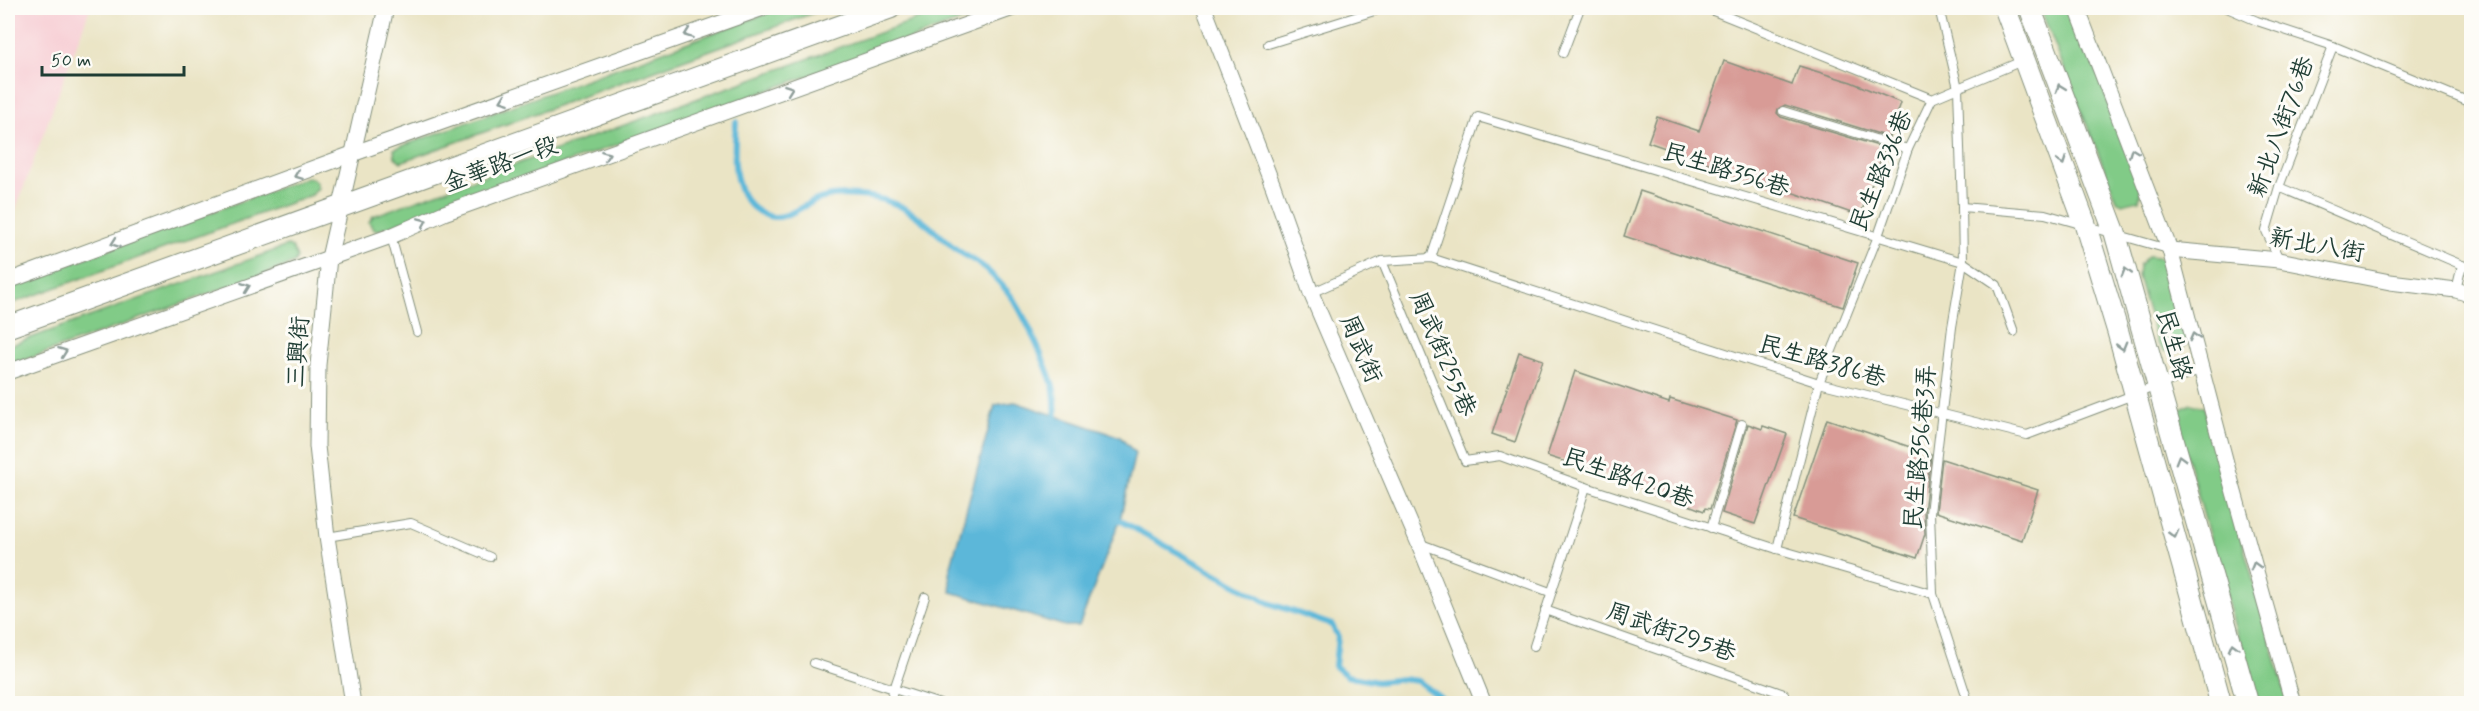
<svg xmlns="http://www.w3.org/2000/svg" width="2479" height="711" font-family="Mynerve,'LXGW WenKai TC',sans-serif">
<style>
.built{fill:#f7cfd5}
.green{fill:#81cb87;stroke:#50845e;stroke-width:1.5}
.water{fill:#5bb7d9;stroke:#3d7a86;stroke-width:1.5}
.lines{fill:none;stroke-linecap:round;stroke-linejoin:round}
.stream{stroke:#5bb7d9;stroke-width:6}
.building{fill:#d89b96}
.lane-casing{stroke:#84907c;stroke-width:10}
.street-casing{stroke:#84907c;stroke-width:17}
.secondary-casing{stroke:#84907c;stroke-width:23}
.lane{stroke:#fff;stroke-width:8}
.street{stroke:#fff;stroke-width:15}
.secondary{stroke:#fff;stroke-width:21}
.oneway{stroke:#8f9e9a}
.labels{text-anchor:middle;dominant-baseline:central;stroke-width:6;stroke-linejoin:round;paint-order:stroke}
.street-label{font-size:24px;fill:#1f3d34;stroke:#fdfcf7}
</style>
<rect width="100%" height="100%" fill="#fdfcf7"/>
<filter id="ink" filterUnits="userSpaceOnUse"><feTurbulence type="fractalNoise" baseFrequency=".0167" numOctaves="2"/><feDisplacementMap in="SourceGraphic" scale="12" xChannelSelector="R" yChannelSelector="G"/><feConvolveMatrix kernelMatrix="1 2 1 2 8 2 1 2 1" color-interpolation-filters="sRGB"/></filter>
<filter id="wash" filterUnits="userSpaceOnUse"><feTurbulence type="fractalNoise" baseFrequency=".008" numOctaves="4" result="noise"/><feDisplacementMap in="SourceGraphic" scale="24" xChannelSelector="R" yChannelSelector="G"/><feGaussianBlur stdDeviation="1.35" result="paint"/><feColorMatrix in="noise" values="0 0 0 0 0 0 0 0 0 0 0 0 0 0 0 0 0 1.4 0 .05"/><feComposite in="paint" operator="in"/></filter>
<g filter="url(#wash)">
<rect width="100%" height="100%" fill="#eae4c5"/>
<polygon class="built" points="8,8 90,8 8,230"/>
<g class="green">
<polygon points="782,8 827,8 443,147 401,162 395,157 394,149"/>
<polygon points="948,8 997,8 379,230 373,229 369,222 373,216"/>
<polygon points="2040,8 2073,8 2141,190 2139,200 2122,204 2117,200"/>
<polygon points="308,177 315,180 318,188 312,195 8,305 8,286"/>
<polygon points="287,246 292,247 297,258 294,263 8,366 8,346"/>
<polygon points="2148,256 2159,257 2167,263 2188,344 2178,352 2164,351 2157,343 2138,276 2139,265"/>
<polygon points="2191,404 2204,407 2288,703 2256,703 2178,423 2179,410"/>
</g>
<polygon class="water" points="1015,402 1120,437 1135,453 1120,520 1079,626 1065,626 951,592 949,573 995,405"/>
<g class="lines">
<g class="stream">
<path d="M736,122C734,153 729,195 761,213C784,226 800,204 823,198C833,194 848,195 859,196C902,198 922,220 952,246C962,255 976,260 986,269C994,277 1004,286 1011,296C1023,310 1047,367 1053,386C1056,397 1055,411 1056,422"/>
<polyline points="1114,517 1269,603 1332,625 1338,637 1335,666 1347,676 1377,682 1403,679 1418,681 1448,704"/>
</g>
</g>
<g id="blocks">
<g class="building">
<polygon points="1724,61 1792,85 1799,66 1851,82 1901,103 1889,137 1785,105 1778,109 1777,113 1781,117 1885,148 1860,216 1648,142 1657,117 1699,131"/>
<polygon points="1640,191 1858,263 1843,307 1624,236"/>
<polygon points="1519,352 1543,360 1515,442 1492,434"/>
<polygon points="1575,371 1669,403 1670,399 1737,420 1710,509 1705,508 1704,511 1640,486 1547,456"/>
<polygon points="1827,419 1931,454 1924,512 1925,534 1917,558 1793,518"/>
<polygon points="1748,424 1762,429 1763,426 1787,434 1755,524 1722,513"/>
<polygon points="1942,459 2038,490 2022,540 1936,512"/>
</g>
</g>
</g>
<g filter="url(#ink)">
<use href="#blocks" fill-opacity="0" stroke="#84907c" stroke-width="1.5"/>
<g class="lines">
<defs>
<g id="lane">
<polyline points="1706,8 1932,99 1908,149 1878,236 1819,383 1777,549"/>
<polyline points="1939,8 1958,88 1962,207"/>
<polyline points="2227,8 2257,21 2333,46"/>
<polyline points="1268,44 1384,8"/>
<polyline points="1563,53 1580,8"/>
<polyline points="1932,99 2022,61"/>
<polyline points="1783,111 1908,149"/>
<polyline points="2279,187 2462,265 2456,290"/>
<polyline points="391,236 417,332"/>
<polyline points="1431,258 1478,117 1963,262 1997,285 2014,332"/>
<polyline points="2279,259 2266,231 2279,187 2333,46 2472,103"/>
<polyline points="1382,261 1465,461 1500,456 1586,487 1777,549 1933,594"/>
<polyline points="2462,265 2472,268"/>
<polyline points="1311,293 1382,261 1431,258 1819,383 2027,435 2202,369"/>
<polyline points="1711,528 1742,424"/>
<polyline points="327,537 411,523 490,557"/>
<polyline points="1421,544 1550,592"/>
<polyline points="1545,610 1784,694"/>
<polyline points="1534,646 1586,487"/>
<polyline points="814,663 940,704"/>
<polyline points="889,704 925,597"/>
<polyline points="1969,704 1933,594 1930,513 1952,327 1963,262 1962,207 2045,214 2168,249"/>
</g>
<g id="street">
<polyline points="1204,8 1273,186 1311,293 1419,544 1484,704"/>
<polyline points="2077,8 2170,250 2227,467 2293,704"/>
<polyline points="2170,250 2279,260 2390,282 2456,290 2472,295"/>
<polyline points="8,281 352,154 763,8"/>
<polyline points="8,372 391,236 444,213 1013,8"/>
<polyline points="353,704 327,537 317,446 318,365 329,258 386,8"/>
</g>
<g id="secondary">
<polyline points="2005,8 2085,224 2118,332 2221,704"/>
<polyline points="2030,8 2115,233 2248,704"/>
<polyline points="8,327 890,8"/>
</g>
</defs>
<use href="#lane" class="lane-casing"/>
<use href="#street" class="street-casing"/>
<use href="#secondary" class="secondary-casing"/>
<use href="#lane" class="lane"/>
<use href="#street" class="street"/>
<use href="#secondary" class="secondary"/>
</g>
<defs><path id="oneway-chevron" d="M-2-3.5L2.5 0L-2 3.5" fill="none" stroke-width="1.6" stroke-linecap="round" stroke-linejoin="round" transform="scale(1.5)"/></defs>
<g class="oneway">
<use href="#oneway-chevron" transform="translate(688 34) rotate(160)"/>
<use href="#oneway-chevron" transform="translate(2060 88) rotate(-111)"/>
<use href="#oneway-chevron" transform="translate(789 89) rotate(-20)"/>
<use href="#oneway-chevron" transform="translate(504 100) rotate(160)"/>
<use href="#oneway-chevron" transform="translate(2133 152) rotate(-111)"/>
<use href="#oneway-chevron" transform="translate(606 155) rotate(-20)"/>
<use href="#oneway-chevron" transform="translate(2062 161) rotate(70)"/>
<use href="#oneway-chevron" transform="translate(298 175) rotate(159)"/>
<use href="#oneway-chevron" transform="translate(423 222) rotate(-23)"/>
<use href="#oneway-chevron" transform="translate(115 243) rotate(160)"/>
<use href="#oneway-chevron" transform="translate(2126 272) rotate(-106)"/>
<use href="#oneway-chevron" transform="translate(246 287) rotate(-20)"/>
<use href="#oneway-chevron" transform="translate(2194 337) rotate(-105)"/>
<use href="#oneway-chevron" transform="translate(2122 346) rotate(74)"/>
<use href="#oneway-chevron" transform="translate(63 352) rotate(-20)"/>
<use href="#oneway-chevron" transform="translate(2180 459) rotate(-106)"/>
<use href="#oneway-chevron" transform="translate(2174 534) rotate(75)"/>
<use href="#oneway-chevron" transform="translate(2255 566) rotate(-106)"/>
<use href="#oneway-chevron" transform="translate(2233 647) rotate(-105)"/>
</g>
</g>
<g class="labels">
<g class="street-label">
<text transform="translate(2282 127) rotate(-70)">新北八街76巷</text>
<text transform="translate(501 165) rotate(-20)">金華路一段</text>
<text transform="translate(1726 171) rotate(17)">民生路356巷</text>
<text transform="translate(1882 171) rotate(-68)">民生路336巷</text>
<text transform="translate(2317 246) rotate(10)">新北八街</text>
<text transform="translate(2173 345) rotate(74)">民生路</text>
<text transform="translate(1360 349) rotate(67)">周武街</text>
<text transform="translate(299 352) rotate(-86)">三興街</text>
<text transform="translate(1442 354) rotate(67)">周武街255巷</text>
<text transform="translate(1822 362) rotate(16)">民生路386巷</text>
<text transform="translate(1921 447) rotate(-85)">民生路356巷3弄</text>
<text transform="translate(1628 479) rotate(19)">民生路420巷</text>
<text transform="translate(1671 633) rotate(19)">周武街295巷</text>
</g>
</g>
<rect width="2479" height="711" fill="none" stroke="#fdfcf7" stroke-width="30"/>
<path d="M42 66v9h142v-9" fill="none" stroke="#1f3d34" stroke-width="3"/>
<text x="51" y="66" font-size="18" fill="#1f3d34" stroke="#fdfcf7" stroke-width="4.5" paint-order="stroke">50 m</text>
</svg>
